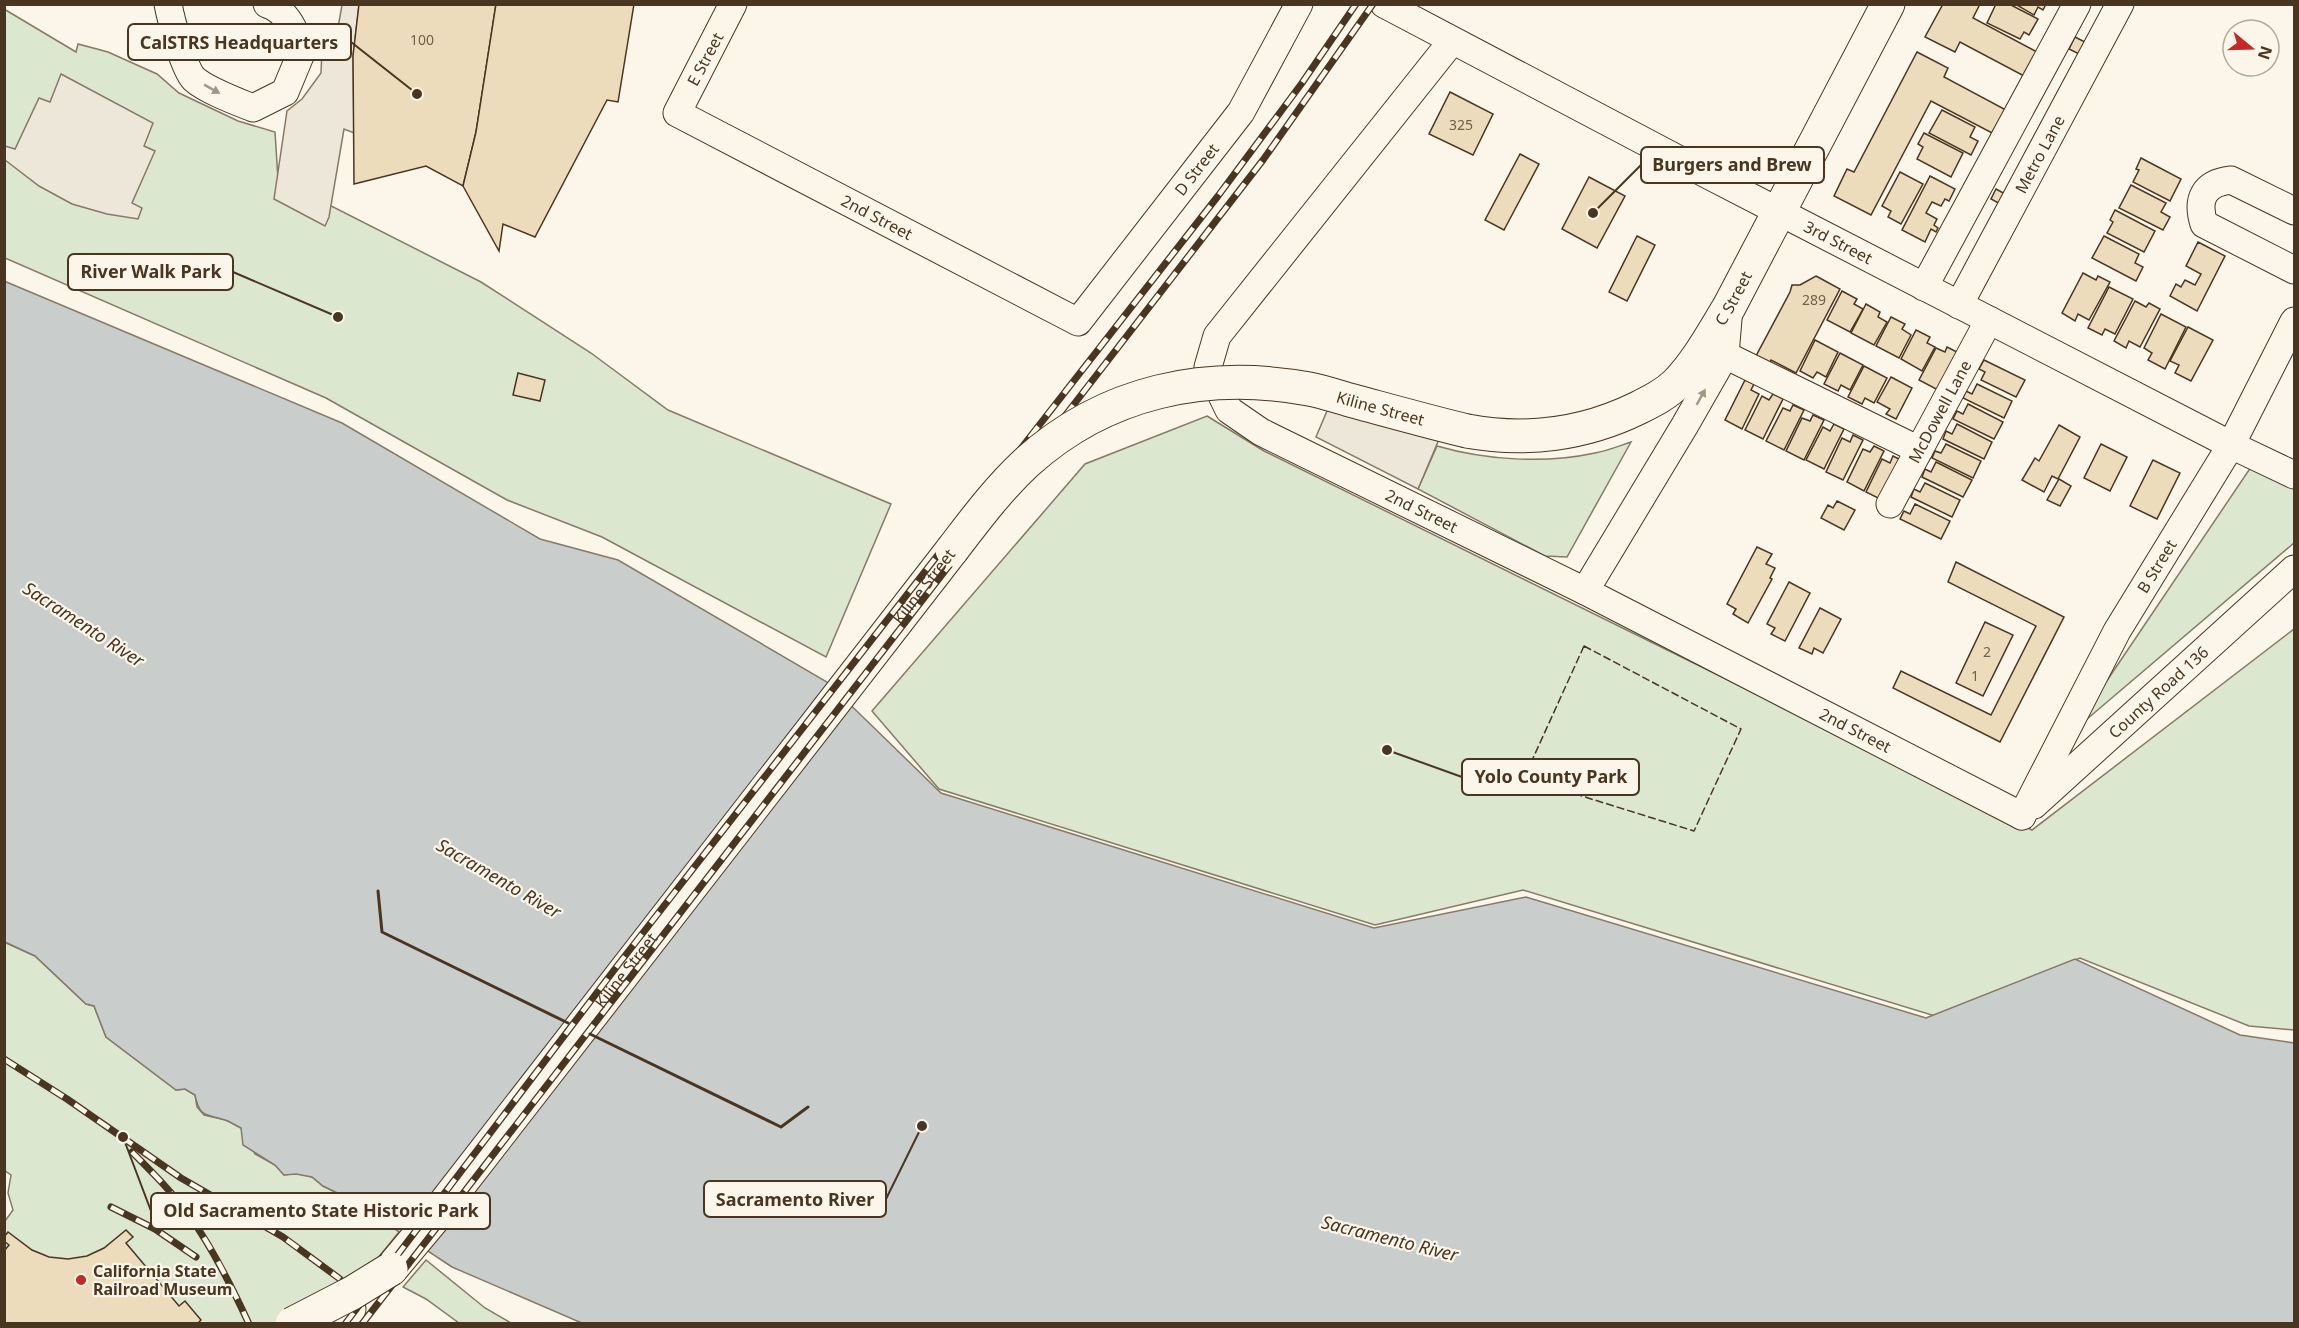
<svg xmlns="http://www.w3.org/2000/svg" width="2299" height="1328" font-family="'Noto Sans',sans-serif">
<style>
.green{fill:#dce7d0;stroke:#887966;stroke-width:1.5}
.parking{fill:#ede7d9;stroke:#887966;stroke-width:1.5}
.water{fill:#c9cecd;stroke:#887966;stroke-width:1.5}
.building{fill:#ecdcbc;stroke:#4a3520;stroke-width:1.5}
.lines{fill:none;stroke-linecap:round;stroke-linejoin:round}
.minor-casing{stroke:#4a3520;stroke-width:29}
.major-casing{stroke:#4a3520;stroke-width:35}
.minor{stroke:#fbf6e9;stroke-width:27}
.major{stroke:#fbf6e9;stroke-width:33}
.rail-casing{stroke:#4a3520;stroke-width:7}
.rail{stroke:#fbf6e9;stroke-width:4.5;stroke-dasharray:14;stroke-linecap:butt}
.major-bridge-casing{stroke:#4a3520;stroke-width:35;stroke-linecap:butt}
.major-bridge{stroke:#fbf6e9;stroke-width:33}
.fence{stroke:#4a3520;stroke-width:1.5;stroke-dasharray:8 3;stroke-linecap:butt}
.wall{stroke:#4a3520;stroke-width:3}
.oneway{fill:#a29684}
.poi-dot{fill:#c62828;stroke:#fbf6e9;stroke-width:2}
.labels{text-anchor:middle;dominant-baseline:central;stroke-width:4.5;stroke-linejoin:round;paint-order:stroke}
.number-label{font-size:14px;fill:#725f47}
.street-label{font-size:16px;fill:#4a3520;stroke:#fbf6e9}
.poi-label{font-size:16px;font-weight:bold;fill:#4a3520;stroke:#fbf6e9;text-anchor:start}
.water-label{font-size:18px;font-style:italic;fill:#4a3520;stroke:#fbf6e9}
.leader{fill:none;stroke:#4a3520;stroke-width:2}
.callout-dot{fill:#4a3520;stroke:#fbf6e9;stroke-width:2}
.callout{fill:#fbf6e9;stroke:#4a3520;stroke-width:2}
.callout-label{font-size:18px;text-anchor:middle;font-weight:bold;fill:#4a3520}
</style>
<rect width="100%" height="100%" fill="#fbf6e9"/>
<g class="green">
<polygon points="4,9 76,52 78,44 108,52 157,74 179,93 238,121 275,132 278,179 481,282 591,353 668,410 891,504 826,657 602,537 507,500 326,398 5,258"/>
<polygon points="1207,416 1264,451 2032,830 2294,629 2294,1030 2249,1026 2080,958 1935,1016 1523,890 1375,925 939,789 872,711 1085,464"/>
<path d="M1631,442L1567,557L1545,556L1418,489L1437,446C1485,460 1545,464 1595,453C1607,451 1619,446 1631,442Z"/>
<polygon points="2251,467 2294,489 2294,543 2073,731"/>
<polygon points="4,942 35,956 86,1004 94,1006 106,1037 176,1090 185,1089 195,1095 197,1107 204,1115 226,1120 241,1128 255,1154 275,1165 284,1175 296,1173 312,1177 323,1186 366,1207 399,1232 325,1323 5,1323 5,1221 13,1210 8,1193 11,1175 4,1170"/>
<polygon points="426,1260 485,1308 511,1323 459,1323 426,1299 403,1287"/>
</g>
<g class="parking">
<polygon points="342,5 359,5 353,56 354,133 344,129 329,217 325,226 274,199 287,111 302,99 321,73 322,49 319,31 336,39"/>
<polygon points="61,74 153,123 144,146 155,151 132,203 142,208 138,219 107,214 72,204 39,186 5,160 5,146 15,149 39,98 50,102"/>
<polygon points="1338,385 1451,411 1418,489 1316,437"/>
</g>
<path class="water" d="M4,281L342,423L540,539L618,560L827,682L941,793L1374,928L1526,897L1926,1018L2075,959L2240,1035L2294,1043V1323L584,1324L452,1267L399,1232L366,1207L323,1186L312,1177L296,1174L284,1175L275,1165L243,1145L241,1128C237,1126 232,1123 228,1121C209,1113 200,1121 195,1095L185,1089L176,1090L106,1037L94,1006L86,1004L35,956L5,942Z"/>
<g class="building">
<polygon points="359,4 496,4 476,132 463,186 426,166 354,184 353,56"/>
<polygon points="496,4 634,4 618,102 607,100 535,237 503,224 499,251 463,186 476,132"/>
<polygon points="1943,4 1980,4 1973,18 2037,52 2024,76 1960,42 1955,52 1925,37"/>
<polygon points="1996,4 2009,4 2038,19 2029,35 2024,32 2020,39 1987,23"/>
<polygon points="2015,4 2046,4 2043,10 2038,7 2034,15"/>
<polygon points="2075,37 2087,43 2081,55 2069,49"/>
<polygon points="1917,52 1948,68 1944,77 2006,110 1994,134 1931,101 1871,215 1834,196 1847,169 1854,172"/>
<polygon points="1450,92 1493,114 1473,155 1429,134"/>
<polygon points="1942,110 1975,127 1970,137 1978,141 1971,155 1929,133"/>
<polygon points="1924,133 1963,153 1951,177 1917,159 1923,147 1918,144"/>
<polygon points="1520,154 1539,164 1504,230 1485,220"/>
<polygon points="2141,158 2181,179 2170,201 2133,182 2139,170 2136,169"/>
<polygon points="1900,172 1923,184 1901,224 1888,217 1891,211 1882,206"/>
<polygon points="1930,176 1955,189 1949,201 1945,199 1941,206 1932,202 1926,213 1937,219 1934,225 1938,228 1936,232 1931,229 1925,242 1902,230"/>
<polygon points="1589,177 1625,196 1597,248 1562,229"/>
<polygon points="2131,185 2166,203 2161,212 2170,217 2163,230 2119,208"/>
<polygon points="1996,189 2007,195 2002,205 1991,199"/>
<polygon points="2115,210 2155,231 2144,252 2107,233 2113,222 2110,220"/>
<polygon points="1637,236 1655,245 1627,301 1609,292"/>
<polygon points="2104,236 2139,254 2135,263 2143,267 2136,281 2092,258"/>
<polygon points="2198,242 2225,256 2197,311 2170,296 2176,284 2181,287 2185,280 2195,285 2201,274 2186,266"/>
<polygon points="2083,273 2096,280 2098,276 2110,282 2089,320 2078,314 2075,321 2062,313"/>
<polygon points="1816,276 1840,289 1796,373 1771,360 1770,363 1756,356 1790,292 1792,285 1800,285"/>
<polygon points="2109,287 2133,299 2115,334 2105,329 2102,335 2088,328"/>
<polygon points="1842,291 1857,299 1854,304 1863,309 1850,332 1827,320"/>
<polygon points="2135,301 2146,307 2149,303 2160,309 2140,347 2129,341 2126,348 2114,341"/>
<polygon points="1866,304 1880,312 1878,317 1887,322 1874,345 1851,333"/>
<polygon points="2161,314 2186,327 2165,369 2148,360 2152,353 2144,348"/>
<polygon points="1891,317 1905,324 1902,329 1911,335 1899,358 1876,346"/>
<polygon points="2188,327 2213,340 2191,381 2175,373 2179,365 2170,361"/>
<polygon points="1916,330 1930,337 1927,343 1935,347 1922,371 1901,359"/>
<polygon points="1815,340 1838,352 1826,377 1817,372 1813,378 1800,371"/>
<polygon points="1947,347 1957,352 1938,390 1919,380 1936,348 1945,352"/>
<polygon points="1840,353 1863,365 1850,390 1841,385 1838,391 1824,384"/>
<polygon points="1984,360 2025,380 2016,397 1981,380 1985,372 1979,369"/>
<polygon points="1864,366 1887,378 1874,403 1865,398 1862,404 1848,397"/>
<polygon points="518,373 545,380 540,401 513,395"/>
<polygon points="1891,377 1912,388 1896,419 1886,414 1890,409 1877,402"/>
<polygon points="1745,380 1754,384 1751,390 1759,394 1742,429 1725,420"/>
<polygon points="1977,384 2012,401 2004,418 1963,398 1966,391 1972,394"/>
<polygon points="1773,394 1783,399 1763,439 1745,430 1762,396 1769,400"/>
<polygon points="1968,404 2003,422 1994,439 1953,419 1957,411 1963,414"/>
<polygon points="1793,405 1804,410 1784,450 1766,441 1783,408 1790,411"/>
<polygon points="1813,415 1824,420 1804,460 1786,451 1802,418 1810,421"/>
<polygon points="1834,424 1844,429 1824,469 1806,460 1823,427 1830,431"/>
<polygon points="1957,424 1992,442 1984,459 1943,439 1946,431 1952,434"/>
<polygon points="2059,425 2080,437 2058,479 2052,476 2044,492 2022,480 2035,458 2039,461"/>
<polygon points="1853,435 1863,440 1843,480 1826,472 1842,438 1850,442"/>
<polygon points="1946,444 1981,461 1973,478 1932,458 1935,451 1941,453"/>
<polygon points="2101,444 2127,457 2110,491 2084,478"/>
<polygon points="1874,446 1884,451 1864,491 1847,482 1863,449 1870,452"/>
<polygon points="1893,456 1903,461 1884,501 1866,492 1882,459 1890,463"/>
<polygon points="2153,460 2180,473 2157,519 2130,506"/>
<polygon points="1936,462 1972,480 1963,497 1922,477 1925,469 1931,472"/>
<polygon points="2059,479 2071,486 2060,506 2047,500"/>
<polygon points="1925,483 1960,500 1952,517 1911,497 1914,489 1920,492"/>
<polygon points="1837,501 1855,510 1844,530 1821,518 1828,505 1833,508"/>
<polygon points="1915,504 1950,521 1941,539 1900,519 1904,511 1910,514"/>
<polygon points="1757,547 1772,554 1766,564 1775,568 1770,578 1772,579 1748,623 1733,614 1736,609 1727,604"/>
<polygon points="1956,562 2064,617 2000,742 1893,688 1901,671 1991,715 2036,626 1948,582"/>
<polygon points="1789,582 1810,593 1785,641 1771,634 1775,628 1767,624"/>
<polygon points="1820,608 1841,619 1823,653 1814,648 1812,654 1799,648"/>
<polygon points="1985,622 2013,635 1983,696 1956,683"/>
<polygon points="126,1230 133,1237 126,1243 179,1306 185,1301 201,1320 197,1324 4,1324 4,1251 9,1245 4,1241 4,1237 8,1232 32,1250 49,1257 68,1259 87,1256 104,1248"/>
</g>
<g class="lines">
<defs>
<g id="minor">
<path d="M168,4C171,20 184,69 194,79C206,90 238,102 253,108L285,92L302,51C296,33 287,10 267,4"/>
<path id="s1" d="M733,4L677,113L1078,322L1241,112L1299,4"/>
<path id="s2" d="M1384,4L1710,176L2231,445L2294,475"/>
<path id="s3" d="M1452,41L1217,336L1208,367L1229,410L1261,432L1585,591L2022,816"/>
<path d="M2294,211L2231,180C2204,183 2196,199 2204,224L2294,270"/>
<polyline points="1924,287 2077,4"/>
<path id="s4" d="M1959,305L2120,4"/>
<polyline points="1725,355 1919,450"/>
<path id="s5" d="M1890,504L1989,320"/>
<polyline points="1585,591 1685,425 1725,355 1729,307"/>
<path id="s6" d="M2034,805L2294,569"/>
<path id="s7" d="M2022,816L2117,631L2231,445L2294,321"/>
</g>
<g id="major">
<path id="s8" d="M1467,431C1526,442 1585,434 1638,408C1652,401 1666,394 1677,383C1698,361 1713,333 1729,307L1888,4"/>
<path id="s9" d="M391,1269L432,1220L952,550"/>
<polyline points="335,1324 349,1309"/>
</g>
</defs>
<use href="#minor" class="minor-casing"/>
<use href="#major" class="major-casing"/>
<use href="#minor" class="minor"/>
<use href="#major" class="major"/>
<defs>
<g id="rail">
<polyline points="4,1059 67,1099 181,1178 283,1237 340,1279"/>
<path d="M132,1152C153,1173 174,1194 191,1218C214,1251 232,1287 249,1324"/>
<polyline points="111,1207 155,1229 196,1257"/>
<polyline points="345,1324 621,961 1218,196 1302,83 1356,4"/>
<polyline points="362,1324 1263,160 1373,4"/>
</g>
</defs>
<use href="#rail" class="rail-casing"/>
<use href="#rail" class="rail"/>
<defs>
<g id="major-bridge">
<path id="s10" d="M952,550C975,520 998,489 1026,463C1105,391 1206,370 1309,389C1325,392 1341,398 1357,402C1394,412 1430,422 1467,431"/>
<polyline points="292,1324 352,1293 391,1269"/>
</g>
</defs>
<use href="#major-bridge" class="major-bridge-casing"/>
<use href="#major-bridge" class="major-bridge"/>
<polygon class="fence" points="1584,646 1741,729 1694,831 1524,778"/>
<g class="wall">
<polyline points="378,891 382,932 568,1023"/>
<polyline points="590,1034 781,1127 808,1107"/>
</g>
</g>
<defs><path id="oneway-solid" d="M-6-.8H1V-3.2L6.5 0L1 3.2V.8H-6Z" transform="scale(1.5)"/></defs>
<g class="oneway">
<use href="#oneway-solid" transform="translate(212 89) rotate(29)"/>
<use href="#oneway-solid" transform="translate(1701 397) rotate(-61)"/>
</g>
<circle class="poi-dot" cx="81" cy="1280" r="6"/>
<g class="labels">
<g class="number-label">
<text x="422" y="39">100</text>
<text x="1461" y="124">325</text>
<text x="1814" y="299">289</text>
<text x="1987" y="651">2</text>
<text x="1975" y="675">1</text>
</g>
<g class="street-label">
<text transform="translate(705 59) rotate(-62)">E Street</text>
<text stroke="none"><textPath href="#s4" startOffset="171">Metro Lane</textPath></text>
<text stroke="none"><textPath href="#s1" startOffset="768">D Street</textPath></text>
<text stroke="none"><textPath href="#s1" startOffset="348">2nd Street</textPath></text>
<text stroke="none"><textPath href="#s2" startOffset="513">3rd Street</textPath></text>
<text stroke="none"><textPath href="#s8" startOffset="324">C Street</textPath></text>
<text stroke="none"><textPath href="#s10" startOffset="492">Kiline Street</textPath></text>
<text stroke="none"><textPath href="#s5" startOffset="105">McDowell Lane</textPath></text>
<text stroke="none"><textPath href="#s3" startOffset="675">2nd Street</textPath></text>
<text stroke="none"><textPath href="#s7" startOffset="284">B Street</textPath></text>
<text stroke="none"><textPath href="#s9" startOffset="866">Kiline Street</textPath></text>
<text stroke="none"><textPath href="#s6" startOffset="168">County Road 136</textPath></text>
<text stroke="none"><textPath href="#s3" startOffset="1161">2nd Street</textPath></text>
<text stroke="none"><textPath href="#s9" startOffset="380">Kiline Street</textPath></text>
</g>
<g class="poi-label">
<text x="93" y="1271">California State<tspan x="93" dy="18">Railroad Museum</tspan></text>
</g>
<g class="water-label">
<text transform="translate(84 624) rotate(33)">Sacramento River</text>
<text transform="translate(499 878) rotate(30)">Sacramento River</text>
<text transform="translate(1390 1238) rotate(14)">Sacramento River</text>
</g>
</g>
<path class="leader" d="M417 94L351 42M1593 213L1641 165M338 317L233 272M1387 750L1462 777M922 1126L886 1199M123 1137L151 1211"/>
<g class="callout-dot">
<circle cx="417" cy="94" r="6"/>
<circle cx="1593" cy="213" r="6"/>
<circle cx="338" cy="317" r="6"/>
<circle cx="1387" cy="750" r="6"/>
<circle cx="922" cy="1126" r="6"/>
<circle cx="123" cy="1137" r="6"/>
</g>
<g class="callout">
<rect x="128" y="24" width="223" height="36" rx="6"/>
<rect x="1641" y="147" width="183" height="36" rx="6"/>
<rect x="68" y="254" width="165" height="36" rx="6"/>
<rect x="1462" y="759" width="177" height="36" rx="6"/>
<rect x="704" y="1181" width="182" height="36" rx="6"/>
<rect x="151" y="1193" width="339" height="36" rx="6"/>
</g>
<g class="callout-label">
<text x="239" y="49">CalSTRS Headquarters</text>
<text x="1732" y="171">Burgers and Brew</text>
<text x="151" y="278">River Walk Park</text>
<text x="1551" y="783">Yolo County Park</text>
<text x="795" y="1206">Sacramento River</text>
<text x="321" y="1217">Old Sacramento State Historic Park</text>
</g>
<rect width="2299" height="1328" fill="none" stroke="#4a3520" stroke-width="12"/>
<g transform="translate(2251 48) rotate(109)"><circle r="28" fill="#fbf6e9" stroke="#b4a999" stroke-width="1.5"/>
<path d="M0-4.5L10 22L0 15L-10 22Z" fill="#c62828"/>
<text y="-9" font-size="16" font-weight="bold" text-anchor="middle" fill="#4a3520">N</text>
</g>
</svg>
